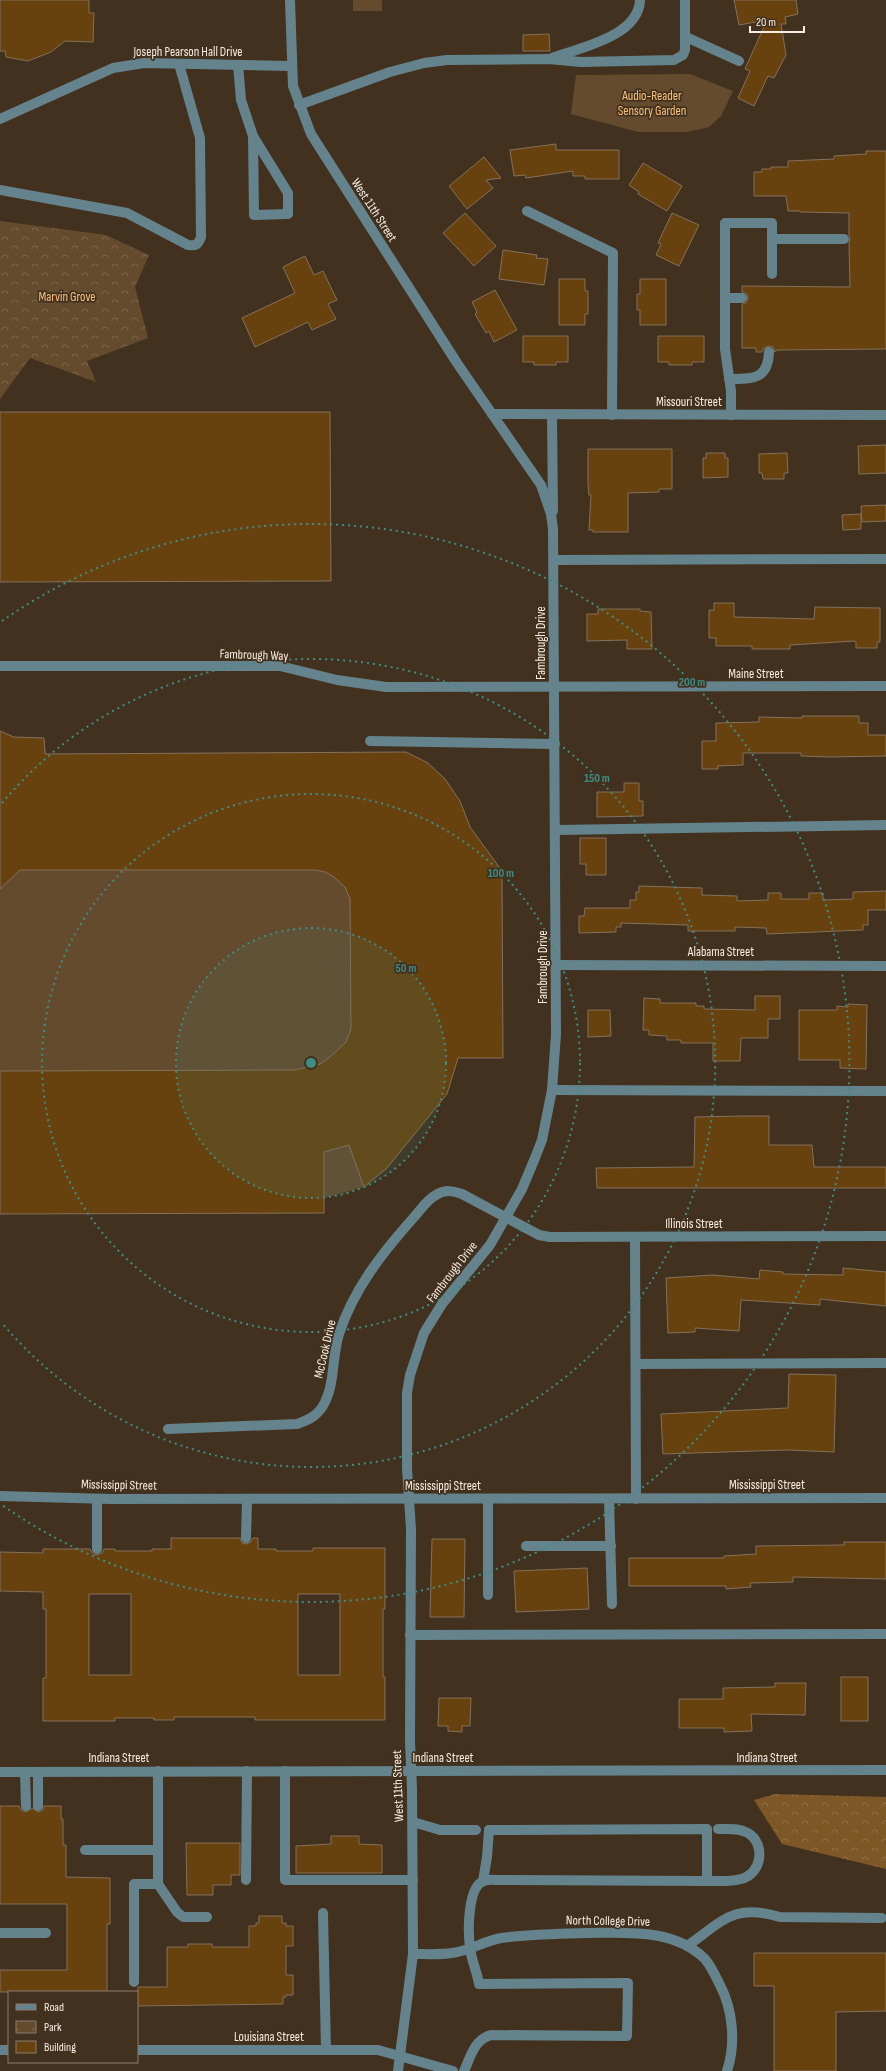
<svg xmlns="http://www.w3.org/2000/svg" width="886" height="2071" font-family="'Sofia Sans Condensed',sans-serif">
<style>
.green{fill:#654b2d}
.forest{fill:url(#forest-crowns)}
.park{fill:url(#park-crowns)}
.building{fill:#67420e;stroke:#84715d;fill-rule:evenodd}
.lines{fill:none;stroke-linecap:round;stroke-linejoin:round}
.minor{stroke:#65838c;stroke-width:10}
.ring{fill:none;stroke:#3e8e85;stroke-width:2;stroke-dasharray:2 4}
.labels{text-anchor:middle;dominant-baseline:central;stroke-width:3.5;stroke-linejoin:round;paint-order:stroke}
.street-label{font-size:13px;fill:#f8ede2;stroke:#41311e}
.park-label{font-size:13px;fill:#fdc07a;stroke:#41311e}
.centre{fill:#3e8e85;stroke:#41311e;stroke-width:2}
.ring-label{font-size:12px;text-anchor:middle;font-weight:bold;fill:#3e8e85;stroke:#41311e;stroke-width:3.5;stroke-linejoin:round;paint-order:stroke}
</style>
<defs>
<pattern id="forest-crowns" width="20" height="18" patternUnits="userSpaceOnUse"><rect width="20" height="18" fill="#7e5727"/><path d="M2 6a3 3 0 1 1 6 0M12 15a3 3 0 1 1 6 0" fill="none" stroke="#916f46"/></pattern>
<pattern id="park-crowns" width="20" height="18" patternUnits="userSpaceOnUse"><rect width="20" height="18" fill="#654b2d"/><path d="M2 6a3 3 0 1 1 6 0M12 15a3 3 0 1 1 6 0" fill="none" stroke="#7c654b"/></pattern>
</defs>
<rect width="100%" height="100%" fill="#41311e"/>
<g class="green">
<rect x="353" y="0" width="29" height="11"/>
<polygon points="690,74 733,91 721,116 709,127 687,132 638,132 571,114 576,75"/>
<polygon points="0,731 14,737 44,738 46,754 406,752 428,763 445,779 460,801 470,827 502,871 503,1058 458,1058 387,1168 364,1187 324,1198 324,1213 0,1214"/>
</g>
<polygon class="forest" points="775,1794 886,1797 886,1869 782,1844 754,1800"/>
<polygon class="park" points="0,221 106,235 149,255 135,287 148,338 87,361 96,382 30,358 0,399"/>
<g class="building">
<polygon points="0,0 89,0 89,13 94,13 93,42 65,41 51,52 28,61 6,57 5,51 0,51"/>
<polygon points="734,0 796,0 798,14 785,17 786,24 781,24 786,55 774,78 768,76 754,106 738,98 750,71 745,69 767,20 739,25"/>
<polygon points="549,34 550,51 523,51 523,35"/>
<polygon points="556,144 556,150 619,150 619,179 585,179 585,176 573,176 573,171 526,178 525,175 514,176 510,150"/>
<polygon points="866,151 886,151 886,349 777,350 775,352 773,347 769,346 764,348 762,352 756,352 756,348 742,348 742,304 746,303 748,298 747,294 742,292 742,286 850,287 849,243 850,239 849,235 849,213 800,212 800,211 788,211 786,196 754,196 754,172 762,172 762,169 771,169 771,167 788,167 788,161 834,159 834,156 866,154"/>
<polygon points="484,157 501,178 486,180 493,188 467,209 449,186"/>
<polygon points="643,163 682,186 667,211 638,194 639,192 629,185"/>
<polygon points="465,213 496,246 474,266 443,233"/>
<polygon points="672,213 699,225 679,266 656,255 661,244 658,243"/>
<polygon points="503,250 537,255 536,258 548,259 544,285 499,279"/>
<polygon points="305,256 314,275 323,271 337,300 328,304 336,319 312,330 308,322 255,347 242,318 295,293 283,267"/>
<polygon points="559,279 585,279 585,291 588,291 588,314 585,314 585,325 559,325"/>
<polygon points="640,279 666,279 666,325 640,325 640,310 637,310 637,294 640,294"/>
<polygon points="495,290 517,330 494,342 489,331 486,333 475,314 477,312 472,302"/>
<polygon points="523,336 568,336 568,362 556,362 556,365 534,365 534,362 523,362"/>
<polygon points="658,336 704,336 704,362 692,362 692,365 669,365 669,362 658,362"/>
<polygon points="0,412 330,412 331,581 0,582"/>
<polygon points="886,445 886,473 859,474 858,446"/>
<polygon points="588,449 672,449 672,489 659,489 659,492 628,493 628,532 593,532 593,530 589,530 591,495 589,495 588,484"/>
<polygon points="706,453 725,453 725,458 728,458 728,477 703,478 703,458 706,458"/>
<polygon points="787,453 788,473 784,473 784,479 763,479 762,473 759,473 759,454"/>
<polygon points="886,505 886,521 862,522 861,506"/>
<polygon points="861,514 861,529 843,530 842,515"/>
<polygon points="714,603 734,603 734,617 814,619 815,607 880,608 880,642 877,642 877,648 856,648 856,642 854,641 790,645 790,649 752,649 752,646 716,646 716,638 709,638 709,610 714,610"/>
<polygon points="598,609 640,609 640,611 651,612 652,649 627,649 627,640 587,641 587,614 598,614"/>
<polygon points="802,716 859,716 859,723 868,723 868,735 886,735 886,756 829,757 801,756 801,753 743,753 743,765 718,766 718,769 702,769 702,741 716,741 716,723 759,722 759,717 802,718"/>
<polygon points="0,731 14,737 44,738 45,754 406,752 428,763 445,779 460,801 470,827 502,871 503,1058 458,1058 447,1094 387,1168 364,1187 349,1145 324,1152 324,1213 0,1214 0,1071 295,1070 320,1064 329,1058 346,1042 351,1029 350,899 345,887 334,877 325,872 316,870 20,870 0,889"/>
<polygon points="624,783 639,783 639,801 643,801 643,816 597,817 597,792 624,792"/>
<polygon points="580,838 606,838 606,875 586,875 586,864 580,864"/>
<polygon points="639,886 702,888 702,895 737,896 737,901 768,900 768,893 781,893 781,899 809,899 809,893 823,893 823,900 853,899 853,892 886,891 886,910 868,910 868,925 863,925 863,930 767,934 766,928 735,927 735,931 688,931 688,925 621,923 621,927 616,927 616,932 579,933 579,916 584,916 585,908 630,908 630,900 636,900 636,892 639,892"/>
<polygon points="755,996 780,996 780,1019 768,1019 768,1038 741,1038 740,1061 713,1061 713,1043 681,1043 681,1040 667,1040 667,1036 649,1035 649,1030 643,1030 644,998 660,999 660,1003 696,1003 696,1006 704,1006 704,1009 755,1010"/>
<polygon points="848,1004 867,1005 866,1069 840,1068 840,1060 799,1060 799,1010 837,1010 837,1006 848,1007"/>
<polygon points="588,1010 610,1010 611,1036 588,1037"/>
<polygon points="742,1116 769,1116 769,1145 812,1145 814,1167 886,1167 886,1188 597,1188 596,1168 694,1167 695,1117"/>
<polygon points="843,1268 886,1272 886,1306 820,1299 820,1305 741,1300 739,1331 695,1328 695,1332 668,1333 666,1278 712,1275 759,1279 760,1270 783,1272 783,1274 843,1275"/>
<polygon points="789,1374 836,1375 834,1452 787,1450 663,1454 661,1414 788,1408"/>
<path d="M171,1538H240L242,1543L246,1544L251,1542L253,1538H258V1549H276V1551H313V1548H385V1609H383V1677H385V1720H255V1717H174V1720H154V1718H115V1721H43V1678H46V1609H43V1592L0,1591V1552L43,1553V1549H90L93,1554L97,1555L102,1553L104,1549H115V1551H152V1549H171ZM89,1594H131V1675H89ZM298,1594H340V1675H298Z"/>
<polygon points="432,1539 465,1539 464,1617 430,1617"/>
<polygon points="844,1542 886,1542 886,1579 793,1577 793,1582 750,1583 751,1587 726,1589 726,1586 629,1586 629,1558 724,1558 724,1556 756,1554 756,1546 844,1545"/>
<polygon points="587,1568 589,1609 516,1612 514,1571"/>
<rect x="841" y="1677" width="27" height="44"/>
<polygon points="775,1683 806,1683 805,1715 751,1714 752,1731 724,1732 724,1728 679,1728 679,1699 723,1699 723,1688 775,1687"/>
<polygon points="439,1698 471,1698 470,1726 462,1726 462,1732 448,1731 448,1726 438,1726"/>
<polygon points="0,1806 19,1806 21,1810 26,1812 32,1808 38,1812 43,1810 44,1806 61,1806 61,1819 63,1819 63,1845 66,1845 66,1877 110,1878 110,1924 107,1924 107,1992 0,1992 0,1970 67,1970 67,1904 0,1904"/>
<polygon points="331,1836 359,1836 359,1844 382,1845 382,1873 296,1873 296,1846 331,1844"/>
<polygon points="186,1843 240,1843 240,1875 231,1875 231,1885 213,1885 213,1895 187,1895"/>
<polygon points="259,1916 282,1916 282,1923 286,1923 286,1926 293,1926 293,1946 286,1946 286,1975 293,1975 293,1995 286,1995 286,1997 283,1997 283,2004 137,2006 138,1987 167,1987 167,1947 188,1947 188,1944 212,1944 212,1947 249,1947 249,1926 256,1926 256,1923 259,1923"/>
<polygon points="754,1953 886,1953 886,2011 836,2012 836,2071 774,2071 774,1986 754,1986"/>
</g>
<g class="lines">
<g class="minor">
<polyline points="290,0 293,86 311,134 457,363 541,485 551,514 553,529 556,1034 552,1090 542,1140 535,1158 522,1189 490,1245 442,1304 424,1333 410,1375 407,1393 407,1468 411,1529 410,1741 412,1789 413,1954 398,2071"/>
<polyline points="686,37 739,61"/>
<path d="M552,58C580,48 639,36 640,0"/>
<polyline points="238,65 241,100 253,136 288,193 288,214 254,215 253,136"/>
<polyline points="299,105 390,72 424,63 447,60 549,59 581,62 674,60 683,55 685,50 685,0"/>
<polyline points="0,119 113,68 144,63 291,66"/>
<path d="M0,190L127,213L188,245C196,246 198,245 201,237L200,138L179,64"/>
<polyline points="527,211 613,253 612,415"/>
<polyline points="772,239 844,239"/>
<polyline points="725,298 742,298"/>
<path d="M729,379C752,379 768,380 769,352"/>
<polyline points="492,414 886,415"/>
<polyline points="552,415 553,511"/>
<polyline points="731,415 731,391 725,349 725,223 772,223 772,274"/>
<polyline points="554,560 886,559"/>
<polyline points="0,666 280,666 337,680 386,687 886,686"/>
<polyline points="370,741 555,744"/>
<polyline points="556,830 886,825"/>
<polyline points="556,965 886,966"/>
<polyline points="552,1090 886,1091"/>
<polyline points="635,1237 636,1499"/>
<polyline points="637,1364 886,1363"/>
<path d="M168,1429L297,1424C309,1420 319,1415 325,1402C335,1382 332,1356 339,1334C354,1288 383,1252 415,1216C421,1209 428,1199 436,1195C445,1189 453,1191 462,1194L539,1235L550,1237L886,1236"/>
<polyline points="0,1496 111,1499 886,1498"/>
<polyline points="97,1499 97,1549"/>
<polyline points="488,1499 488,1595"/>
<polyline points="609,1499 612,1604"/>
<polyline points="246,1538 247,1499"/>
<polyline points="526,1546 611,1546"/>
<polyline points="410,1635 886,1634"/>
<polyline points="285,1771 285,1880 413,1880"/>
<polyline points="0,1772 886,1770"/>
<polyline points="25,1772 26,1806"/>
<polyline points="38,1772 38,1806"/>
<polyline points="413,1822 440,1830 476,1830"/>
<polyline points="85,1850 158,1850"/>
<polyline points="246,1880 247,1771"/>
<path d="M707,1881C718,1881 731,1882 741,1879C762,1874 766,1844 748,1833C739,1828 728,1829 718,1829"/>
<polyline points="158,1884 177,1912 183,1917 207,1917"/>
<polyline points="323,1913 326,2050"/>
<polyline points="0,1933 46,1933"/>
<path d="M687,1946C723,1921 733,1903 780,1917L882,1918"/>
<path d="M413,1954C425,1954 439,1955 452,1953C469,1951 484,1941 501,1938C530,1934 558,1934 586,1933C627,1933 673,1928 705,1959C711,1966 716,1977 720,1985C733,2010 736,2044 727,2071"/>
<polyline points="134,1982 134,1884 158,1884 158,1771"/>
<polyline points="0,2050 9,2050"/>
<polyline points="137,2050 378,2050 453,2071"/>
<path d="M464,2071C471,2056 474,2040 491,2035L627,2036L628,1983L479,1984C477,1971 471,1960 470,1947C468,1933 467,1886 484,1881C488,1879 495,1880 500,1880L707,1881V1829L489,1830L487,1857L483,1881"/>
</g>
</g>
<circle cx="311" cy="1063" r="135" fill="#3e8e85" fill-opacity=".12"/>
<g class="ring">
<circle cx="311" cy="1063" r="135"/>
<circle cx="311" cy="1063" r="269"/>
<path d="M2 803A404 404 0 1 1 2 1323"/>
<path d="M2 621A539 539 0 1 1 2 1505"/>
</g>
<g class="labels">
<g class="street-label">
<text x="188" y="52">Joseph Pearson Hall Drive</text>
<text transform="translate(374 210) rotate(57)">West 11th Street</text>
<text x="689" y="402">Missouri Street</text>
<text transform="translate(541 643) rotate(-90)">Fambrough Drive</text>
<text transform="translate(254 655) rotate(2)">Fambrough Way</text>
<text x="756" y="674">Maine Street</text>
<text x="721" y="952">Alabama Street</text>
<text transform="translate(543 967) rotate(-90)">Fambrough Drive</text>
<text x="694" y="1224">Illinois Street</text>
<text transform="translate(452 1272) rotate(-52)">Fambrough Drive</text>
<text transform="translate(325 1349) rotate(-77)">McCook Drive</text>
<text transform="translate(119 1485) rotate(1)">Mississippi Street</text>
<text x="767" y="1485">Mississippi Street</text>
<text x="443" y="1486">Mississippi Street</text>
<text x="119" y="1758">Indiana Street</text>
<text x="443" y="1758">Indiana Street</text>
<text x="767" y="1758">Indiana Street</text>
<text transform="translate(398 1786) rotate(-92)">West 11th Street</text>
<text transform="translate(608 1921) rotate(1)">North College Drive</text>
<text x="269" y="2037">Louisiana Street</text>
</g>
<g class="park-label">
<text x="652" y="96">Audio-Reader<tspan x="652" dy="15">Sensory Garden</tspan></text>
<text x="67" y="297">Marvin Grove</text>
</g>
</g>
<circle cx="311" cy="1063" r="6" class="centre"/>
<g class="ring-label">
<text x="692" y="686">200 m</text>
<text x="597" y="782">150 m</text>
<text x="501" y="877">100 m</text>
<text x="406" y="972">50 m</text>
</g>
<rect x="8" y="1991" width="130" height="72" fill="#41311e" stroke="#8a7c6c"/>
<rect x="16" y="2004" width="20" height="6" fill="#65838c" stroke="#8a7c6c"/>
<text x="44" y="2011" font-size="12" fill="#f8ede2">Road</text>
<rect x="16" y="2021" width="20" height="12" fill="url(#park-crowns)" stroke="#8a7c6c"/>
<text x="44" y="2031" font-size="12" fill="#f8ede2">Park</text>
<rect x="16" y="2041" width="20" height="12" fill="#67420e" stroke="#8a7c6c"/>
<text x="44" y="2051" font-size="12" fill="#f8ede2">Building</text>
<path d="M750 26v6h54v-6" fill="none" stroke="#f8ede2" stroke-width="2"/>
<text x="756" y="26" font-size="12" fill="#f8ede2" stroke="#41311e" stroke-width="3" paint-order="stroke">20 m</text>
</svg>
